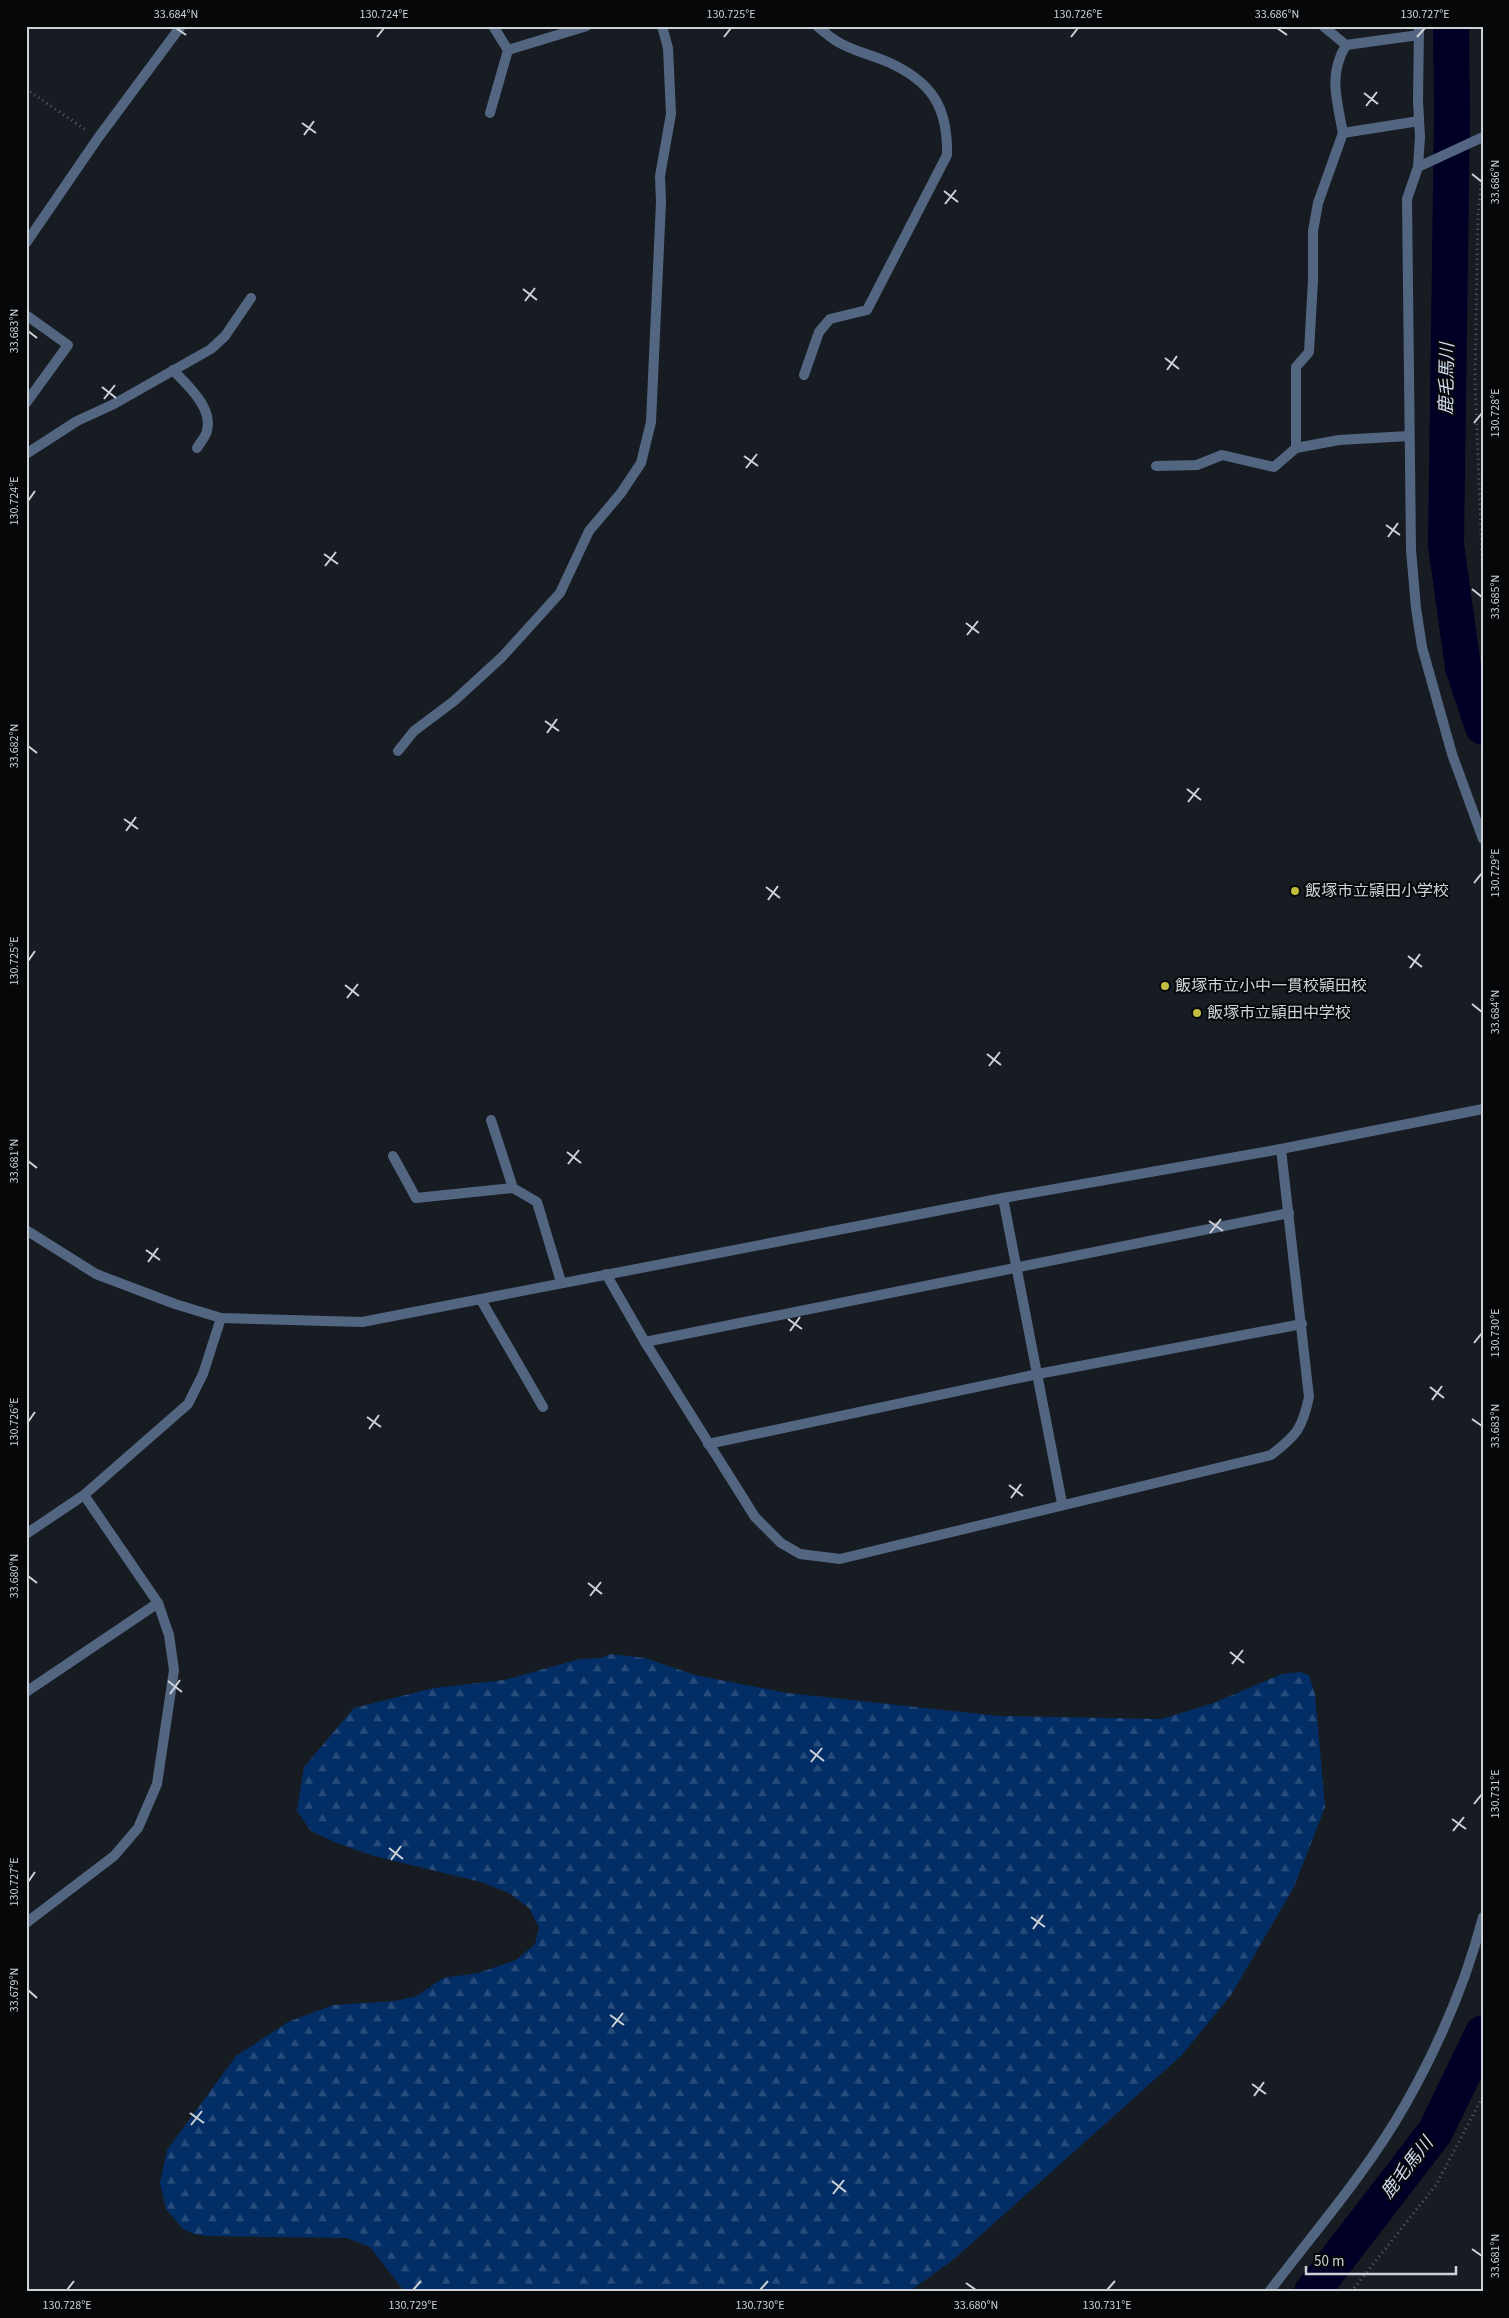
<svg xmlns="http://www.w3.org/2000/svg" width="1509" height="2318" font-family="'Source Sans 3','Noto Sans JP',sans-serif">
<style>
.forest{fill:url(#forest-firs)}
.lines{fill:none;stroke-linecap:round;stroke-linejoin:round}
.river{stroke:#000026;stroke-width:36}
.path{stroke:#5a5f65;stroke-width:3;stroke-dasharray:1 4;stroke-linecap:butt}
.minor{stroke:#536681;stroke-width:10}
.tertiary{stroke:#536681;stroke-width:10}
.ticks{fill:none;stroke:#ced2d7;stroke-width:2}
.poi-dot{fill:#c2bd3f;stroke:#050709;stroke-width:2}
.labels{text-anchor:middle;dominant-baseline:central;stroke-width:4;stroke-linejoin:round;paint-order:stroke}
.poi-label{font-size:16px;fill:#ced2d7;stroke:#050709;text-anchor:start}
.water-label{font-size:18px;font-style:italic;fill:#d0dcee;stroke:#050709}
.neatline{fill:none;stroke:#ced2d7;stroke-width:2}
.ticks-label{font-size:12px;text-anchor:middle;fill:#ced2d7}
</style>
<defs>
<pattern id="forest-firs" width="22" height="20" patternUnits="userSpaceOnUse" patternTransform="scale(1.25)"><rect width="22" height="20" fill="#032e65"/><path d="M5 1l3.5 6h-7zM16 11l3.5 6h-7z" fill="#274b7a"/></pattern>
</defs>
<rect width="100%" height="100%" fill="#171c23"/>
<polygon class="forest" points="611,1654 645,1658 695,1675 787,1693 999,1716 1161,1719 1211,1704 1282,1674 1300,1672 1309,1675 1315,1694 1325,1807 1294,1887 1231,1995 1181,2056 954,2259 909,2292 405,2292 370,2247 347,2238 207,2236 194,2234 183,2229 166,2209 160,2183 167,2150 236,2056 288,2022 333,2005 395,2001 417,1996 443,1978 478,1973 516,1960 535,1944 539,1927 529,1908 509,1893 481,1882 374,1856 334,1842 311,1831 297,1811 304,1767 354,1708 434,1688 504,1680 580,1659 601,1658"/>
<g class="lines">
<g class="river">
<polyline points="1451,26 1452,114 1446,545 1463,667 1483,727"/>
<polyline points="1312,2292 1435,2132 1483,2033"/>
</g>
<g class="path">
<polyline points="26,89 86,130"/>
<polyline points="1483,164 1478,214 1475,380 1483,583"/>
<polyline points="1351,2292 1436,2185 1483,2096"/>
</g>
<g class="minor">
<polyline points="493,26 508,50 587,26"/>
<polyline points="1323,26 1346,45 1419,35"/>
<path d="M1346,45C1328,75 1337,100 1343,133L1419,121"/>
<polyline points="490,113 508,50"/>
<polyline points="1343,133 1318,203 1313,231 1313,280 1309,352 1296,367 1296,448 1339,440 1409,436"/>
<polyline points="1418,167 1420,137 1418,101 1419,26"/>
<polyline points="26,315 68,345 26,403"/>
<path d="M173,370C187,385 213,407 207,431C206,436 200,443 197,448"/>
<path d="M804,375L819,332L830,319L867,310L947,155C948,107 932,82 888,62C872,55 853,51 838,42C831,38 824,32 817,26"/>
<polyline points="26,454 77,421 114,404 211,349 225,336 251,298"/>
<polyline points="1156,466 1197,465 1222,455 1274,467 1296,448"/>
<polyline points="398,751 414,731 454,701 502,657 560,593 589,531 621,493 641,463 651,422 661,202 660,176 671,114 668,48 662,26"/>
<polyline points="491,1120 513,1188"/>
<polyline points="393,1156 416,1198 513,1188 537,1202 561,1282"/>
<polyline points="1003,1198 1062,1503"/>
<path d="M606,1274L645,1342L755,1517L781,1543L800,1554L840,1559L1271,1455C1297,1435 1302,1429 1309,1397L1281,1149"/>
<polyline points="481,1300 543,1407"/>
<polyline points="645,1342 1289,1213"/>
<polyline points="708,1444 1038,1374 1302,1324"/>
<polyline points="26,1692 158,1603"/>
</g>
<g class="tertiary">
<polyline points="1483,137 1418,167 1407,199 1411,550 1416,608 1422,647 1452,754 1483,839"/>
<polyline points="26,243 98,138 181,26"/>
<polyline points="26,1230 96,1274 175,1304 221,1318 362,1322 1003,1198 1281,1149 1483,1109"/>
<polyline points="26,1534 84,1495 188,1404 203,1374 221,1318"/>
<polyline points="26,1923 114,1856 138,1828 157,1784 174,1670 169,1635 158,1603 84,1495"/>
<path d="M1269,2292C1315,2231 1367,2172 1405,2105C1438,2047 1466,1982 1483,1917"/>
</g>
</g>
<path class="ticks" d="M176,28L186,35M1277,28L1287,35M377,37L384,28M724,37L731,28M1071,37L1078,28M1417,37L1425,28M1364,93L1378,104M1366,106L1377,92M302,123L316,133M304,135L314,121M1472,174L1482,182M944,191L958,202M945,204L956,190M523,289L537,300M525,301L535,288M28,331L37,338M1165,358L1179,369M1167,370L1177,356M102,387L116,398M104,399L115,385M1474,423L1482,413M744,456L758,466M746,468L757,454M28,501L35,491M1386,525L1400,535M1388,537L1398,523M324,554L338,564M325,566L336,552M1472,589L1482,597M966,623L979,633M967,635L978,621M545,721L559,731M547,733L557,719M28,746L37,753M1187,789L1201,800M1188,802L1199,788M124,819L138,829M126,831L136,817M1474,883L1482,873M766,887L780,898M768,900L778,886M1408,956L1422,967M28,961L35,951M1410,968L1420,954M345,985L359,996M347,998L358,984M1472,1004L1482,1012M987,1054L1001,1065M989,1066L1000,1052M567,1152L581,1163M28,1161L37,1168M568,1164L579,1150M1209,1221L1223,1231M1210,1233L1221,1219M146,1250L160,1260M148,1262L158,1248M788,1319L802,1329M790,1331L800,1317M1474,1343L1482,1333M1430,1387L1444,1398M1432,1400L1442,1386M367,1417L381,1427M1472,1419L1482,1426M28,1422L35,1412M369,1429L379,1415M1009,1485L1023,1496M1011,1498L1021,1484M28,1576L37,1583M588,1583L602,1594M590,1596L601,1582M1230,1652L1244,1663M1232,1664L1243,1650M168,1681L182,1692M170,1694L180,1680M810,1750L824,1761M811,1762L822,1748M1474,1804L1482,1794M1452,1819L1466,1829M1453,1831L1464,1817M389,1848L403,1859M391,1860L401,1846M28,1882L35,1872M1031,1917L1045,1927M1033,1929L1043,1915M28,1990L37,1998M610,2015L624,2025M612,2027L623,2013M1252,2084L1266,2094M1254,2096L1264,2082M190,2113L204,2123M191,2125L202,2111M832,2181L846,2192M833,2194L844,2180M1472,2249L1482,2256M966,2283L976,2290M67,2290L74,2281M413,2290L421,2281M760,2290L768,2281M1107,2290L1115,2281"/>
<g class="poi-dot">
<circle cx="1295" cy="891" r="5"/>
<circle cx="1165" cy="986" r="5"/>
<circle cx="1197" cy="1013" r="5"/>
</g>
<g class="labels">
<g class="poi-label">
<text x="1305" y="891">飯塚市立頴田小学校</text>
<text x="1175" y="986">飯塚市立小中一貫校頴田校</text>
<text x="1207" y="1013">飯塚市立頴田中学校</text>
</g>
<g class="water-label">
<text transform="translate(1447 379) rotate(-89)">鹿毛馬川</text>
<text transform="translate(1407 2168) rotate(-52)">鹿毛馬川</text>
</g>
</g>
<rect width="1509" height="2318" fill="none" stroke="#050709" stroke-width="55"/>
<path d="M1306 2266v8h150v-8" fill="none" stroke="#ced2d7" stroke-width="2.5"/>
<text x="1314" y="2266" font-size="15" fill="#ced2d7" stroke="#050709" stroke-width="4" paint-order="stroke">50 m</text>
<rect x="28" y="28" width="1454" height="2262" class="neatline"/>
<g class="ticks-label">
<text x="176" y="18">33.684°N</text>
<text x="384" y="18">130.724°E</text>
<text x="731" y="18">130.725°E</text>
<text x="1078" y="18">130.726°E</text>
<text x="1277" y="18">33.686°N</text>
<text x="1425" y="18">130.727°E</text>
<text transform="translate(1495 182) rotate(-90)" y="4">33.686°N</text>
<text transform="translate(14 331) rotate(-90)" y="4">33.683°N</text>
<text transform="translate(1495 413) rotate(-90)" y="4">130.728°E</text>
<text transform="translate(14 501) rotate(-90)" y="4">130.724°E</text>
<text transform="translate(1495 597) rotate(-90)" y="4">33.685°N</text>
<text transform="translate(14 746) rotate(-90)" y="4">33.682°N</text>
<text transform="translate(1495 873) rotate(-90)" y="4">130.729°E</text>
<text transform="translate(14 961) rotate(-90)" y="4">130.725°E</text>
<text transform="translate(1495 1012) rotate(-90)" y="4">33.684°N</text>
<text transform="translate(14 1161) rotate(-90)" y="4">33.681°N</text>
<text transform="translate(1495 1333) rotate(-90)" y="4">130.730°E</text>
<text transform="translate(14 1422) rotate(-90)" y="4">130.726°E</text>
<text transform="translate(1495 1426) rotate(-90)" y="4">33.683°N</text>
<text transform="translate(14 1576) rotate(-90)" y="4">33.680°N</text>
<text transform="translate(1495 1794) rotate(-90)" y="4">130.731°E</text>
<text transform="translate(14 1882) rotate(-90)" y="4">130.727°E</text>
<text transform="translate(14 1990) rotate(-90)" y="4">33.679°N</text>
<text transform="translate(1495 2256) rotate(-90)" y="4">33.681°N</text>
<text x="67" y="2309">130.728°E</text>
<text x="413" y="2309">130.729°E</text>
<text x="760" y="2309">130.730°E</text>
<text x="976" y="2309">33.680°N</text>
<text x="1107" y="2309">130.731°E</text>
</g>
</svg>
